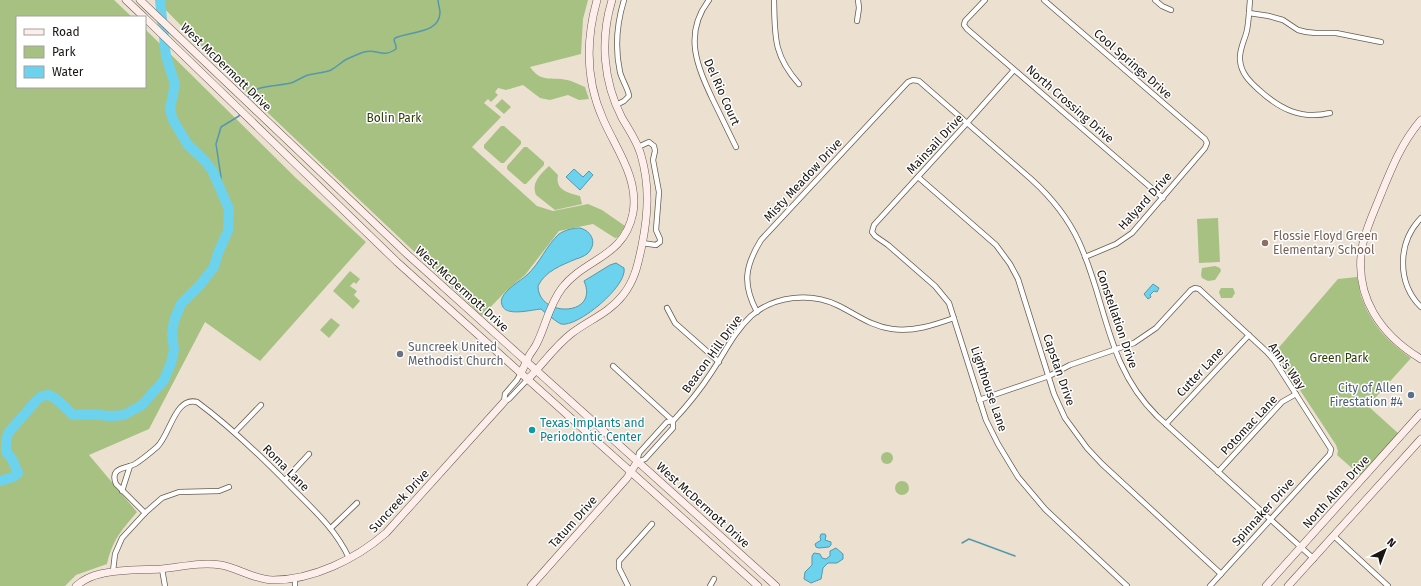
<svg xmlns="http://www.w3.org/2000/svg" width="1421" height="586" font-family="'Fira Sans',sans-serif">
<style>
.green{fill:#a7c183}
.water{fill:#6dd2ee;stroke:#5499ab}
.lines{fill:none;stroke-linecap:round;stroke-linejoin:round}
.stream{stroke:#5499ab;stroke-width:1.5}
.river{stroke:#6dd2ee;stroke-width:10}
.street-casing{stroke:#665b4f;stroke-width:6}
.secondary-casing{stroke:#665b4f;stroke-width:8}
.street{stroke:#fff;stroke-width:4.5}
.secondary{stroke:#fdeeeb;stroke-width:7}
.education-dot{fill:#8d6e63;stroke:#fff;stroke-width:1.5}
.worship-dot{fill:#6b7280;stroke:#fff;stroke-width:1.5}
.service-dot{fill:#5c6f8a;stroke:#fff;stroke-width:1.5}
.culture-dot{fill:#0f9aa8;stroke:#fff;stroke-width:1.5}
.labels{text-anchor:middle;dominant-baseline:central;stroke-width:3;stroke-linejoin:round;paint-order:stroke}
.street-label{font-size:12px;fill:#191510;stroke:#fff}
.park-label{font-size:12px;fill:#2b3d07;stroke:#fff}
.education-label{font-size:12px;fill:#785e54;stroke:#fff;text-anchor:start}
.worship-label{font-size:12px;fill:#5b616d;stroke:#fff;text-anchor:start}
.service-label{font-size:12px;fill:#4e5e75;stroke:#fff;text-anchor:end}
.culture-label{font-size:12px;fill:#0d838f;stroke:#fff;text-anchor:start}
</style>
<rect width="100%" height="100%" fill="#ece0d1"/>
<g class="green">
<path d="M0,0H114L132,17H17V87H145V29L296,178L366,242L260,361L205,322L149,429L89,455L137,512C121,531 113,539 107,564L76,575L65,586H0Z"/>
<path d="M156,0H588L583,19L581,54L530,67C542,84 552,76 567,80C573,81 580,85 585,87L589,99L579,100L568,95L550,100L540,98L523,85L506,90L498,88L495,92L498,95L491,102L488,99L484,103L501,117L472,147L537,206L553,211L588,204L602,210L625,226L618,237L615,238L593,224L559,231L525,275L506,291L482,316L249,95Z"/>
<polygon points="502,99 511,107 504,114 495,106"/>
<polygon points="501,126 504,126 521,141 521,144 504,163 501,163 484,148 484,145"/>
<polygon points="524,147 527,147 544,162 544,165 526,184 524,184 507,169 507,166"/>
<path d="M549,166L558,175C555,190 568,193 580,196L582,204L555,210L536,195C531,182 541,174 549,166Z"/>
<polygon points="1218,218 1220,262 1199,263 1197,219"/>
<polygon points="1215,266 1220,268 1221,271 1215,280 1208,281 1202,278 1201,275 1202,268"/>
<polygon points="350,271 360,279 356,284 354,282 350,286 357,291 354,295 360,301 353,309 333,291"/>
<path d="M1357,277C1359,283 1359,290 1361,296C1371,324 1387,341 1411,358L1368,406L1399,434L1361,476L1337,455L1338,451L1336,445L1275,352L1338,279Z"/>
<polygon points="1221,288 1233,288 1235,293 1232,298 1221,298 1219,292"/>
<polygon points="331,318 340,325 329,338 320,330"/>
<circle cx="887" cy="458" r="6"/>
<circle cx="902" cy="488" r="7"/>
</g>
<g class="water">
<polygon points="574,169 583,177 589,171 593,175 580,190 566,177"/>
<path d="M580,228C592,231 598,244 587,254C584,256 580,258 576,259C562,265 545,271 538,286C538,318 600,317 584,281L610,265L616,263L624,268C628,286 577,328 561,324C558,323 544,312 541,309C531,310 508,316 503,307C501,304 501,301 502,298C507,288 519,282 527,275C540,263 546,246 559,234C565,230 573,228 580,228Z"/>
<polygon points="1153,284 1159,288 1157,292 1154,291 1150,295 1151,297 1148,299 1144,294"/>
<polygon points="821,534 825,534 826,536 825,540 831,542 831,545 829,547 819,548 816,547 815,544 821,540 820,537"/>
<polygon points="836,548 843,554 843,559 837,563 828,563 823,568 821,579 811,583 804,579 805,572 812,565 812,556 814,553 820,554 822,558 826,559 830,556 830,551"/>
</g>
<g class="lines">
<g class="stream">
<path d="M247,99C255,83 276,87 291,83C297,81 302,77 308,75C316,73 324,73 331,70C337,67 341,62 347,59C352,57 358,54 364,52C378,48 381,59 396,49V46L394,40L395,38C410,31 439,34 440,13C440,8 438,4 438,0"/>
<polyline points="220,190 221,177 216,144 221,127 239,116 240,113"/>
<polyline points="962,543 969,539 1015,556"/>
</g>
<polyline class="river" points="0,481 13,477 18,473 12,459 6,452 6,442 8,433 36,401 42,396 49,395 56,399 73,415 87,414 111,416 124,415 142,405 164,380 171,363 174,350 172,334 174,321 181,304 200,285 214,267 218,253 228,231 229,209 212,170 204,160 188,145 173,120 170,109 175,84 166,56 160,0"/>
<defs>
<g id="street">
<path d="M709,0C683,34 697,66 713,100C721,116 728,131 736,147"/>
<path d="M774,0C775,36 773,55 799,84"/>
<polyline points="985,0 965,21 964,25 967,29 1163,198"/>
<polyline points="1044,0 1205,139 1207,143 1205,148 1132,233 1116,244 1085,257"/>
<polyline points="1155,0 1162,6 1171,10"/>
<path d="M1250,0C1249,10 1249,20 1247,30C1245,40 1239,49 1240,60C1241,73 1249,81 1259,90C1280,109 1301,120 1330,113"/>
<polyline points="1249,13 1269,16 1283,20 1298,30 1306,32 1316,33 1336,33 1381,42"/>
<polyline points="857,21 859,8 858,0"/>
<polyline points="1014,70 967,123 874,225 872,232 875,236 888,245 935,286 949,303 986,420 998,444 1018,477 1045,509 1127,586"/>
<path d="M616,105L624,101L629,96C629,91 622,80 620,72C615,49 617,23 624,0"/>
<polyline points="638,147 649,142 654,146 655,151 653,160 659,192 656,230 660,239 660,242 656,245 642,243"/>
<polyline points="918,177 996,245 1010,264 1018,279 1054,394 1065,418 1087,448 1102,464 1221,574"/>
<path d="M1421,218C1397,243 1397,283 1421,307"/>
<polyline points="667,308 675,323 719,362"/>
<path d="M757,312C742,284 745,266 761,240L908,82L913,80L919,81L1031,179C1051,197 1068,218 1079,242C1107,303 1106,366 1157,416L1314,559"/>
<polyline points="613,366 673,421"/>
<polyline points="979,400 1049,376 1070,365 1134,343 1156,328 1191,290 1195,288 1199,289 1267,352 1274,360 1331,449 1330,454 1210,586"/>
<polyline points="504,402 505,394 517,380 521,373"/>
<polyline points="504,402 509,399 528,379"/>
<path d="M673,421V428L645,459L637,462L639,453L667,422L673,421C687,406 700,390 711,373C724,354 734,332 751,316C774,296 810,292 837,305C856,314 870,326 892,329C914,332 934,325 954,318"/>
<polyline points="1166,424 1249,335"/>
<polyline points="235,432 261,405"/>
<polyline points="1218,472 1282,402 1296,394"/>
<polyline points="285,480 309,454"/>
<polyline points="122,491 130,466"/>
<path d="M145,513L116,484C109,467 126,469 135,464C143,459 150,453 157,447C170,435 175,396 197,402C232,428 263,458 293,489C314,510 336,530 349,558"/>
<polyline points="331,528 357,503"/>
<polyline points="1334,536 1388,586"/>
<polyline points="162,569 165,586"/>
<polyline points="113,571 115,554 122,538 146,512 162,498 179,492 219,491 229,487"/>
<polyline points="295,578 295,586"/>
<polyline points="628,586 619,568 619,561 652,524"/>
<polyline points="710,586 714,579"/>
</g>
<g id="secondary">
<polyline points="126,0 144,17"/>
<polyline points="140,0 408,255 776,586"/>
<polyline points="145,18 397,262 758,586"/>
<path d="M1421,120C1402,142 1392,167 1381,194C1374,212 1365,230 1362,248C1354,297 1381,335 1421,359"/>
<path d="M521,373C524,367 526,362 529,356C531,352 535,348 537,343C546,325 549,305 562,288C585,258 624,258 633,213C639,178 616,149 603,119C586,81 586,39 597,0"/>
<path d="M528,379C543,364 555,346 572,333C589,320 609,313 623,295C635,280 638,264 642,245C648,215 650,186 641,155C637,141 629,130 622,118C603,81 600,39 612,0"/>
<path d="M76,586C83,580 91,576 100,574C120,569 141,570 161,569C181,567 200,562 221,565C238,568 255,580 273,580C313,580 356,559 386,533L504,402"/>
<polyline points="531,586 627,478 637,462"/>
<polyline points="1266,586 1421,413"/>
<polyline points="1288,586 1421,439"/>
</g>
</defs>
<use href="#street" class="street-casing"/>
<use href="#secondary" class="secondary-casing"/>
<use href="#street" class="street"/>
<use href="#secondary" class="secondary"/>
</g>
<circle class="education-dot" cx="1265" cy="243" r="4"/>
<circle class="worship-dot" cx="400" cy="354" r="4"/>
<circle class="service-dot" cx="1411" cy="395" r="4"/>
<circle class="culture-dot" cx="532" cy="430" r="4"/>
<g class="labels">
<g class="street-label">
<text transform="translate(1133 64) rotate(41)">Cool Springs Drive</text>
<text transform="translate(226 67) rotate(44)">West McDermott Drive</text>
<text transform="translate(722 92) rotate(66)">Del Rio Court</text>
<text transform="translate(1070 104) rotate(41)">North Crossing Drive</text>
<text transform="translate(935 144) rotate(-47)">Mainsail Drive</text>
<text transform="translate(803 180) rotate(-47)">Misty Meadow Drive</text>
<text transform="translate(1145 201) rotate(-48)">Halyard Drive</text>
<text transform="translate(462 289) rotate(42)">West McDermott Drive</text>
<text transform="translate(1117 319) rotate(71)">Constellation Drive</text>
<text transform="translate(712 354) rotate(-54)">Beacon Hill Drive</text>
<text transform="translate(1287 366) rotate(54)">Ann's Way</text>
<text transform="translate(1059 370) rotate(71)">Capstan Drive</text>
<text transform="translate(1200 372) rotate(-47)">Cutter Lane</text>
<text transform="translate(989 389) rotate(71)">Lighthouse Lane</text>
<text transform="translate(1249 425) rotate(-47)">Potomac Lane</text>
<text transform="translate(286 468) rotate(45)">Roma Lane</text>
<text transform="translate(1336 492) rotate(-48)">North Alma Drive</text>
<text transform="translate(399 501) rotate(-47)">Suncreek Drive</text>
<text transform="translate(703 505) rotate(42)">West McDermott Drive</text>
<text transform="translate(1263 512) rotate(-48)">Spinnaker Drive</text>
<text transform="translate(573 522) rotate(-48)">Tatum Drive</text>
</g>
<g class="park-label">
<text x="394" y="118">Bolin Park</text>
<text x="1339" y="358">Green Park</text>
</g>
<g class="education-label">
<text x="1273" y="236">Flossie Floyd Green<tspan x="1273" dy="14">Elementary School</tspan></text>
</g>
<g class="worship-label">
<text x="408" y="347">Suncreek United<tspan x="408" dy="14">Methodist Church</tspan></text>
</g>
<g class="service-label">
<text x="1403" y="388">City of Allen<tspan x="1403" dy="14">Firestation #4</tspan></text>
</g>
<g class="culture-label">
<text x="540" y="423">Texas Implants and<tspan x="540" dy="14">Periodontic Center</tspan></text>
</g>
</g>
<rect x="16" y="16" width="130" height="72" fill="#ffffff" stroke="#a3a19f"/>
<rect x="24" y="29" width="20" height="6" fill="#fdeeeb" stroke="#a3a19f"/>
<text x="52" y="36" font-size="12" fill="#191510">Road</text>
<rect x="24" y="46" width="20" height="12" fill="#a7c183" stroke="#a3a19f"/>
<text x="52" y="56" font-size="12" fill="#191510">Park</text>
<rect x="24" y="66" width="20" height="12" fill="#6dd2ee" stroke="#a3a19f"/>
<text x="52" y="76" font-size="12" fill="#191510">Water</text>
<g transform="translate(1385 550) rotate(42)" stroke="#ffffff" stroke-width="3" paint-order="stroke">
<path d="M0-3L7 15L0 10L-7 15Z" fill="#191510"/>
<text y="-6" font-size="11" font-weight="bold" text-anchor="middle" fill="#191510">N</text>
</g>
</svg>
